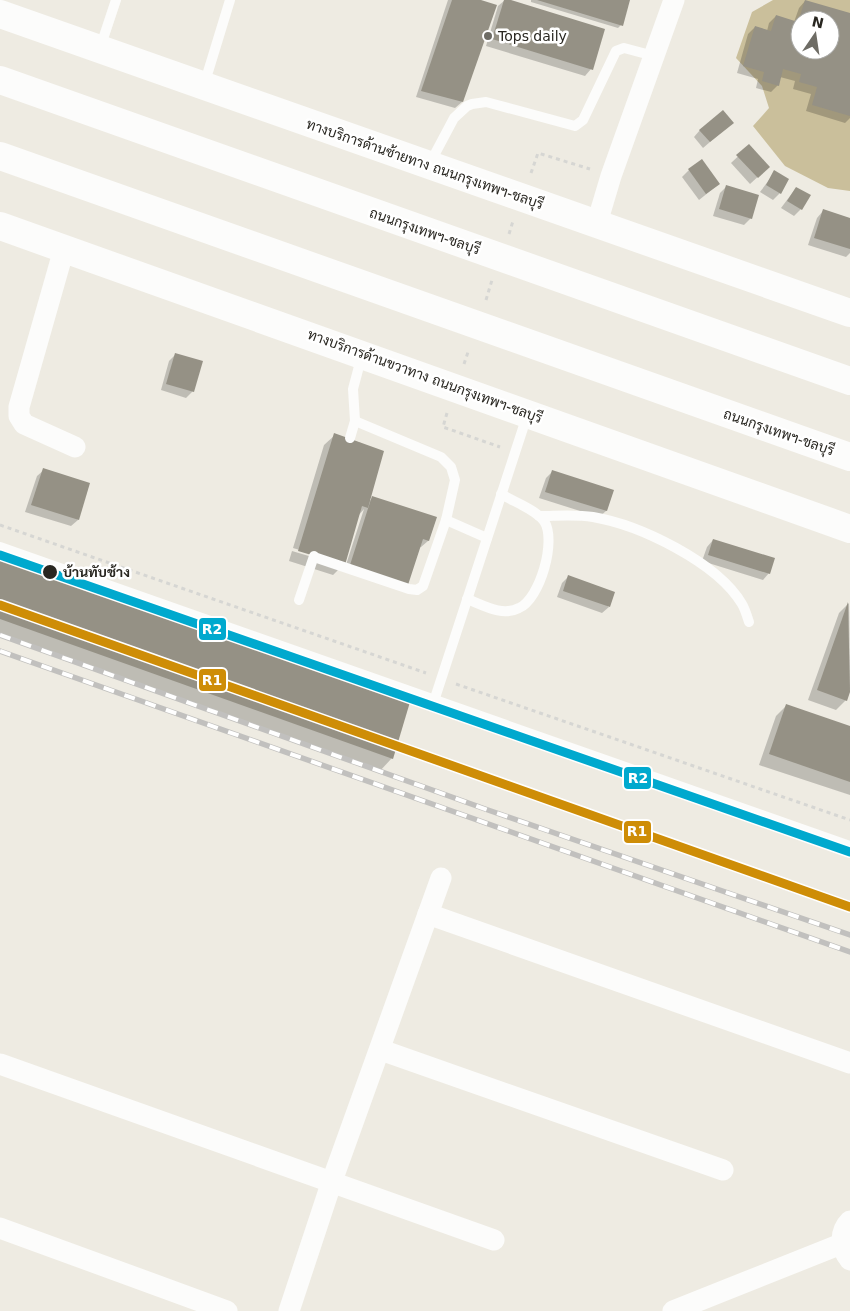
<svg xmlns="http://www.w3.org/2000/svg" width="850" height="1311" font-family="'DejaVu Sans',Sarabun,sans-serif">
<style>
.water{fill:#cabf9b;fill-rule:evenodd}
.shadow{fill:#0003;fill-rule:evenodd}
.building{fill:#959185;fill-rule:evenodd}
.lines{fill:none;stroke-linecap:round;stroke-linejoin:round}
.path{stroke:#d6d6d3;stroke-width:3;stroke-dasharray:4 4;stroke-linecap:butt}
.lane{stroke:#fcfcfb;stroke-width:10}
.street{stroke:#fcfcfb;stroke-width:21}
.secondary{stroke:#fcfcfb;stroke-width:28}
.highway{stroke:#fcfcfb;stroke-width:28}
.rail-casing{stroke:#c1c0be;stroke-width:5.5}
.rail{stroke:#fff;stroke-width:4;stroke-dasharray:11;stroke-linecap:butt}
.rail-1-casing{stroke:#fff;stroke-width:12}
.rail-2-casing{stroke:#fff;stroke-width:12}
.rail-1{stroke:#ce8d07;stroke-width:9}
.rail-2{stroke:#00a9ce;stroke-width:9}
.poi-dot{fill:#6e6c65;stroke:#fff;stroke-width:2}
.stop-dot{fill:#292721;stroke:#fff;stroke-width:2}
.labels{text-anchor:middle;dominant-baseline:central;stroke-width:5;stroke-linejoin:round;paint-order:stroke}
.poi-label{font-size:14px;fill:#292721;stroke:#fff;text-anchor:start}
.street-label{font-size:14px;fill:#292721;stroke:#fff}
.stop-label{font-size:14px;font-weight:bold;fill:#292721;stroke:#fff;text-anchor:start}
.line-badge{stroke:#fff;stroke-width:2}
.badge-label{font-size:14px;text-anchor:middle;font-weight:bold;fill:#fff}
</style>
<rect width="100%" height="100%" fill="#eeebe2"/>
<path class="water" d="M773,0H850V191L828,188L785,166L753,126L769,108L762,86L736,58L752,12ZM800,20H830V50H800Z"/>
<g class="shadow">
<polygon points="448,0 477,0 462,102 455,108 416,97"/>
<polygon points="505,0 507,0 591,69 585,76 486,46 498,6"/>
<polygon points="531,0 629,0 621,25 618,28 531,2"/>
<path d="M805,1L850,14V118L845,123L806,111L811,94L793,89L795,81L780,77L778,85L771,92L756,88L758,79L737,73L748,34L755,27L767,31L769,23L776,16L794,22L799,8ZM800,20H830V50H800Z"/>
<polygon points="732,123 703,148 694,137 700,130"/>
<polygon points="749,146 762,173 750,184 731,163"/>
<polygon points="689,170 719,184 699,200 682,177"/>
<polygon points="775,172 780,193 773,200 760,192"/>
<polygon points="726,187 751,218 744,225 713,216 720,193"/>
<polygon points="796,188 801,209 794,216 781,208"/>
<polygon points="823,211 850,219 850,253 846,257 808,245 817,218"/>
<polygon points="176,354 193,391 186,398 161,390 169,361"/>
<polygon points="335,435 361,443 368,502 373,498 435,518 428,541 421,547 344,571 364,509 358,516 344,564 333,575 289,561 292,551 339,565 339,562 293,548 324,445"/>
<polygon points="44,470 78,520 71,526 25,512 37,476"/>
<polygon points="552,472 613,491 606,511 599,517 539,498 546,478"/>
<polygon points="713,540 769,573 763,580 702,561 707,547"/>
<polygon points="0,545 392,758 379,772 0,637"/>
<polygon points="568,577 609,607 602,613 557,597 562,583"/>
<polygon points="849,603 850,689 846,700 836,710 808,700 839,613"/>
<polygon points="786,706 850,728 850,795 759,765 776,716"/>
</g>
<g class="building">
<polygon points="452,0 481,0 497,5 463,102 421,91"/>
<polygon points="504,0 511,0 605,29 593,70 492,39"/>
<polygon points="537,0 630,0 623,26"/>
<path d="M805,0L850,13V116L812,105L817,87L799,82L801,74L783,69L779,86L762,81L764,72L743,66L755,26L771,31L776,15L798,22ZM800,20H830V50H800Z"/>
<polygon points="723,110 734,123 710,142 699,130"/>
<polygon points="749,144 770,167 758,178 736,155"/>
<polygon points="702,159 720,184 706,194 688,169"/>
<polygon points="774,170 789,179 781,194 766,185"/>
<polygon points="726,185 759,195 752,219 719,209"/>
<polygon points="796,187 811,195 802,210 787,201"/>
<polygon points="823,209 850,218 850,249 814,238"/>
<polygon points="175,353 203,361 194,392 166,384"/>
<polygon points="334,433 384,451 368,508 362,506 345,565 298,551"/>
<polygon points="43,468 90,483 79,520 31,505"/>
<polygon points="552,470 614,490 607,511 545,492"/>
<polygon points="372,496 437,517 429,541 423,539 408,585 350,565"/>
<polygon points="713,539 775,558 770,574 708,555"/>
<polygon points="0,543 413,692 393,759 0,619"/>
<polygon points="568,575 615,592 610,607 563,591"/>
<polygon points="848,602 850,692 847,701 817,690"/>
<polygon points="786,704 850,726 850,782 769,754"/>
</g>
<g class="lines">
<g class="path">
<polyline points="531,173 538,153 590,169"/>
<polyline points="509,234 513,221"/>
<polyline points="486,300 492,280"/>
<polyline points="464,364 469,349"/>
<polyline points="447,413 443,427 500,447"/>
<polyline points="0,525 426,673"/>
<polyline points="456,684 850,820"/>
</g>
<g class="lane">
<polyline points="100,48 116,0"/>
<polyline points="204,85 230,0"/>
<polyline points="429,165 454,118 467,106 472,104 486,102 575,126 583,120 616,51 624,48 654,56"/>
<polyline points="350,438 355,421 353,389 362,355"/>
<path d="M539,516C556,516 575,514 593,517C640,525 717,562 742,604C745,609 747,616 749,622"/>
<polyline points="446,520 487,538"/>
<polyline points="0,547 850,846"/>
<polyline points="314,557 409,589 417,590 423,586 446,520 455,480 451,467 441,457 355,421"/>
<path d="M467,599C483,605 502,617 519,608C540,599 557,540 544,521C535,509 514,502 501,494"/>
<polyline points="299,600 314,556"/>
<polyline points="435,698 527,416"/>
</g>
<g class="street">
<polyline points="597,223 611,176 674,0"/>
<polyline points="64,249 19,407 19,416 24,424 75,447"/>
<polyline points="428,914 850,1063"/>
<polyline points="381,1050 723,1170"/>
<polyline points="0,1064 494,1240"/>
<path d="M850,1221C839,1232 840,1248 850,1260"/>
<polyline points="0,1228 227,1311"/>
<polyline points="289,1311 332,1181 441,878"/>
<polyline points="673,1311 841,1244"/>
</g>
<g class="secondary">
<polyline points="0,14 850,313"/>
<polyline points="0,226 850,529"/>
</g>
<g class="highway">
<polyline points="0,80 850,381"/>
<polyline points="0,156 850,457"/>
</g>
<defs>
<g id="rail">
<polyline points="0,605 850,907"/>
<polyline points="0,635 488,810 850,935"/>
<polyline points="0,651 850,952"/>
</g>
</defs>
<use href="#rail" class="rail-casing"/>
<use href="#rail" class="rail"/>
<defs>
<polyline id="rail-1" points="0,605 850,907"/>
<polyline id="rail-2" points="0,555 850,852"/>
</defs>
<use href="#rail-1" class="rail-1-casing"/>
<use href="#rail-2" class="rail-2-casing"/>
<use href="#rail-1" class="rail-1"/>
<use href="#rail-2" class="rail-2"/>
</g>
<circle class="poi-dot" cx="488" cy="36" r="5"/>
<circle class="stop-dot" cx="50" cy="572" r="8"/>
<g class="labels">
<g class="poi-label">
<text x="498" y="36">Tops daily</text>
</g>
<g class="street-label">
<text transform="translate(425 164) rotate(19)">ทางบริการด้านซ้ายทาง ถนนกรุงเทพฯ-ชลบุรี</text>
<text transform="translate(425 231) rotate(19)">ถนนกรุงเทพฯ-ชลบุรี</text>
<text transform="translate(425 376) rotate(20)">ทางบริการด้านขวาทาง ถนนกรุงเทพฯ-ชลบุรี</text>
<text transform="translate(779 432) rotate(19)">ถนนกรุงเทพฯ-ชลบุรี</text>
</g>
<g class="stop-label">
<text x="63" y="572">บ้านทับช้าง</text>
</g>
</g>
<g class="line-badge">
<rect x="198" y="617" width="29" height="24" rx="5" fill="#00a9ce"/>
<rect x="198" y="668" width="29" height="24" rx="5" fill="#ce8d07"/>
<rect x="623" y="766" width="29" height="24" rx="5" fill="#00a9ce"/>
<rect x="623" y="820" width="29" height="24" rx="5" fill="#ce8d07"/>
</g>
<g class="badge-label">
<text x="212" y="634">R2</text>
<text x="212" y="685">R1</text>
<text x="638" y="783">R2</text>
<text x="637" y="836">R1</text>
</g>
<g transform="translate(815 35) rotate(13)"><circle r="24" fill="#ffffff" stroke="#a9a9a6"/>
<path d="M0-4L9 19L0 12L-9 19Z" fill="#6e6c65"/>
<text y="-8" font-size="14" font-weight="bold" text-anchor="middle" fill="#292721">N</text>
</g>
</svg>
